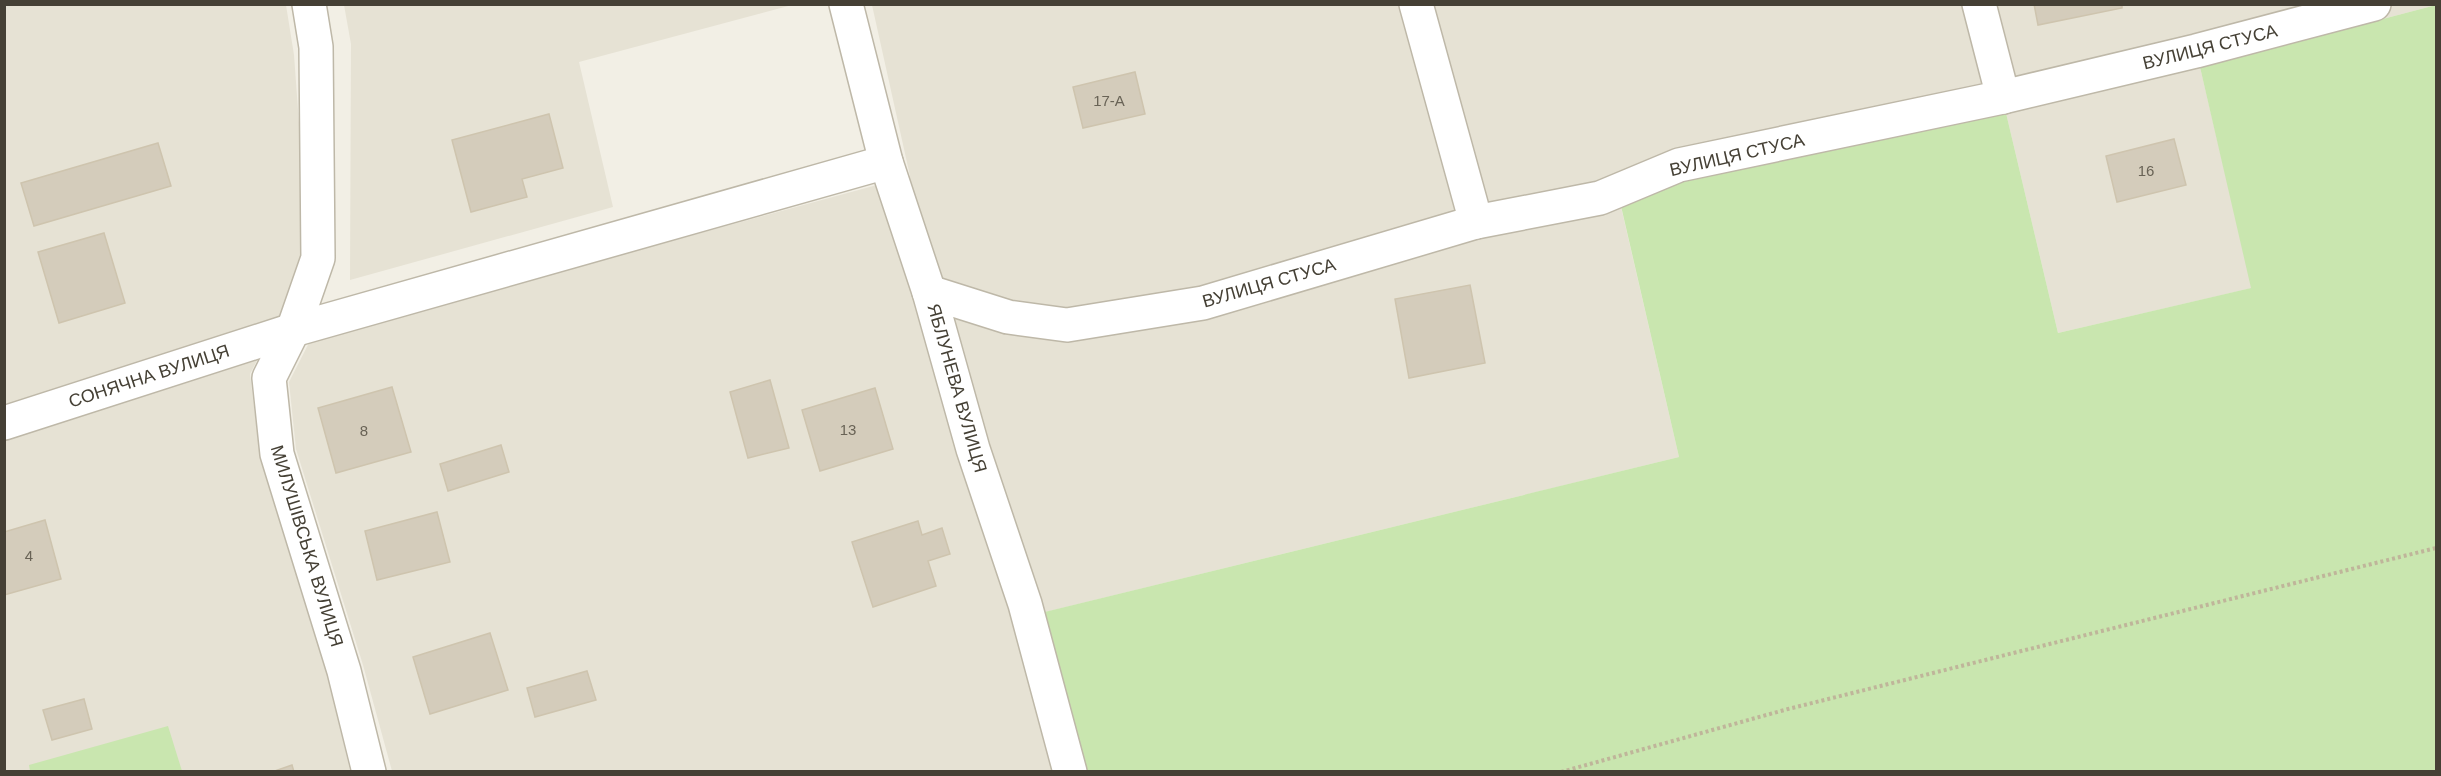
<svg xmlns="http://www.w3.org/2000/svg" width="2441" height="776" font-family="Helvetica,sans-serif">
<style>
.residential{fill:#e6e2d4}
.green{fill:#c9e6af}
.building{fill:#d4ccbb;stroke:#cec4ae;stroke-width:1.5}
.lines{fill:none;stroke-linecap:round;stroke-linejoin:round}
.minor-casing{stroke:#beb8a8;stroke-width:36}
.path{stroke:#bfb59a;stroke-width:4;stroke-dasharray:3 3;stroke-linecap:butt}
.minor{stroke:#fff;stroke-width:33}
.labels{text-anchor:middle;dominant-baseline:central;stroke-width:5;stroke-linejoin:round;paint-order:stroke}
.number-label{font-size:15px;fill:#696356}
.street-label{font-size:18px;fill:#454035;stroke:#fff}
</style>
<rect width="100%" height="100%" fill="#f2efe5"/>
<g class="residential">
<polygon points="5,5 286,5 294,55 309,260 250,374 260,457 328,676 350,771 5,772"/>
<polygon points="344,5 792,5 579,62 613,207 350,280 351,44"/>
<polygon points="872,5 2436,5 2200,67 2252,288 2058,333 2006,113 1621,207 1679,457 1021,618 1054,771 392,771 363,665 296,449 289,382 311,339 910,176"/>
</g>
<g class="green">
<polygon points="2436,5 2436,771 1054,771 1020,618 1679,457 1621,206 1683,179 2006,113 2058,333 2251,288 2200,67"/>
<polygon points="168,726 182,771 30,771 29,765"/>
</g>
<g class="building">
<polygon points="2034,4 2122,4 2122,8 2038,25"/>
<polygon points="1135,72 1145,114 1083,128 1073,87"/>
<polygon points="549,114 563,168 522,179 527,197 471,212 452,140"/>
<polygon points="2174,139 2186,185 2117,202 2106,156"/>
<polygon points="158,143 171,186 34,226 21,183"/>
<polygon points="104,233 125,303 59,323 38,252"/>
<polygon points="1470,285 1485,363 1409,378 1395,299"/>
<polygon points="770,380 789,448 748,458 730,392"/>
<polygon points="392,387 411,452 336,473 318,408"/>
<polygon points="875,388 893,449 820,471 802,410"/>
<polygon points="501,445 509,472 448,491 440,464"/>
<polygon points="437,512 450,562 377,580 365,531"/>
<polygon points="45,520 61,579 4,595 4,532"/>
<polygon points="918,521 922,535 942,528 950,554 928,561 936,586 873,607 852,542"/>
<polygon points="490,633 508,690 430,714 413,657"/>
<polygon points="587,671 596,700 535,717 527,688"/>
<polygon points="84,699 92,729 52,740 43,710"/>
<polygon points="292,765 294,772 272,772"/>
</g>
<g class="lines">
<defs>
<g id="minor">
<polyline points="309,4 316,47 318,258 293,330 269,378 277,454 344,671 369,772"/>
<polyline points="846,4 886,162 929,292 973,449 1025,604 1070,772"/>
<polyline points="1416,4 1476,222"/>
<polyline points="1979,4 2003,97"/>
<polyline points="929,292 1008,317 1067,325 1203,303 1476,222 1600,198 1679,165 2003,97 2196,51 2374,4"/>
<polyline points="4,423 293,330 886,162"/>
</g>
</defs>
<use href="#minor" class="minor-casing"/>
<polyline class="path" points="1561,772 1788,709 2436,548"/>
<use href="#minor" class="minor"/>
</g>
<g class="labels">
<g class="number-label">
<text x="1109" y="100">17-А</text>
<text x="2146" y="170">16</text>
<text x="848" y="429">13</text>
<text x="364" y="430">8</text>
<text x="29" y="555">4</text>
</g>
<g class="street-label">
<text transform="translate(2210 47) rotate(-14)">ВУЛИЦЯ СТУСА</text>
<text transform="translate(1737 155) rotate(-13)">ВУЛИЦЯ СТУСА</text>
<text transform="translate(1269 283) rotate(-16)">ВУЛИЦЯ СТУСА</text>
<text transform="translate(149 376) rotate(-18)">СОНЯЧНА ВУЛИЦЯ</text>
<text transform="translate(957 388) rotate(74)">ЯБЛУНЕВА ВУЛИЦЯ</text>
<text transform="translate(307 546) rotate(73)">МИЛУШІВСЬКА ВУЛИЦЯ</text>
</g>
</g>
<rect width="2441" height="776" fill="none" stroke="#454035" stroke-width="12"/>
</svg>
